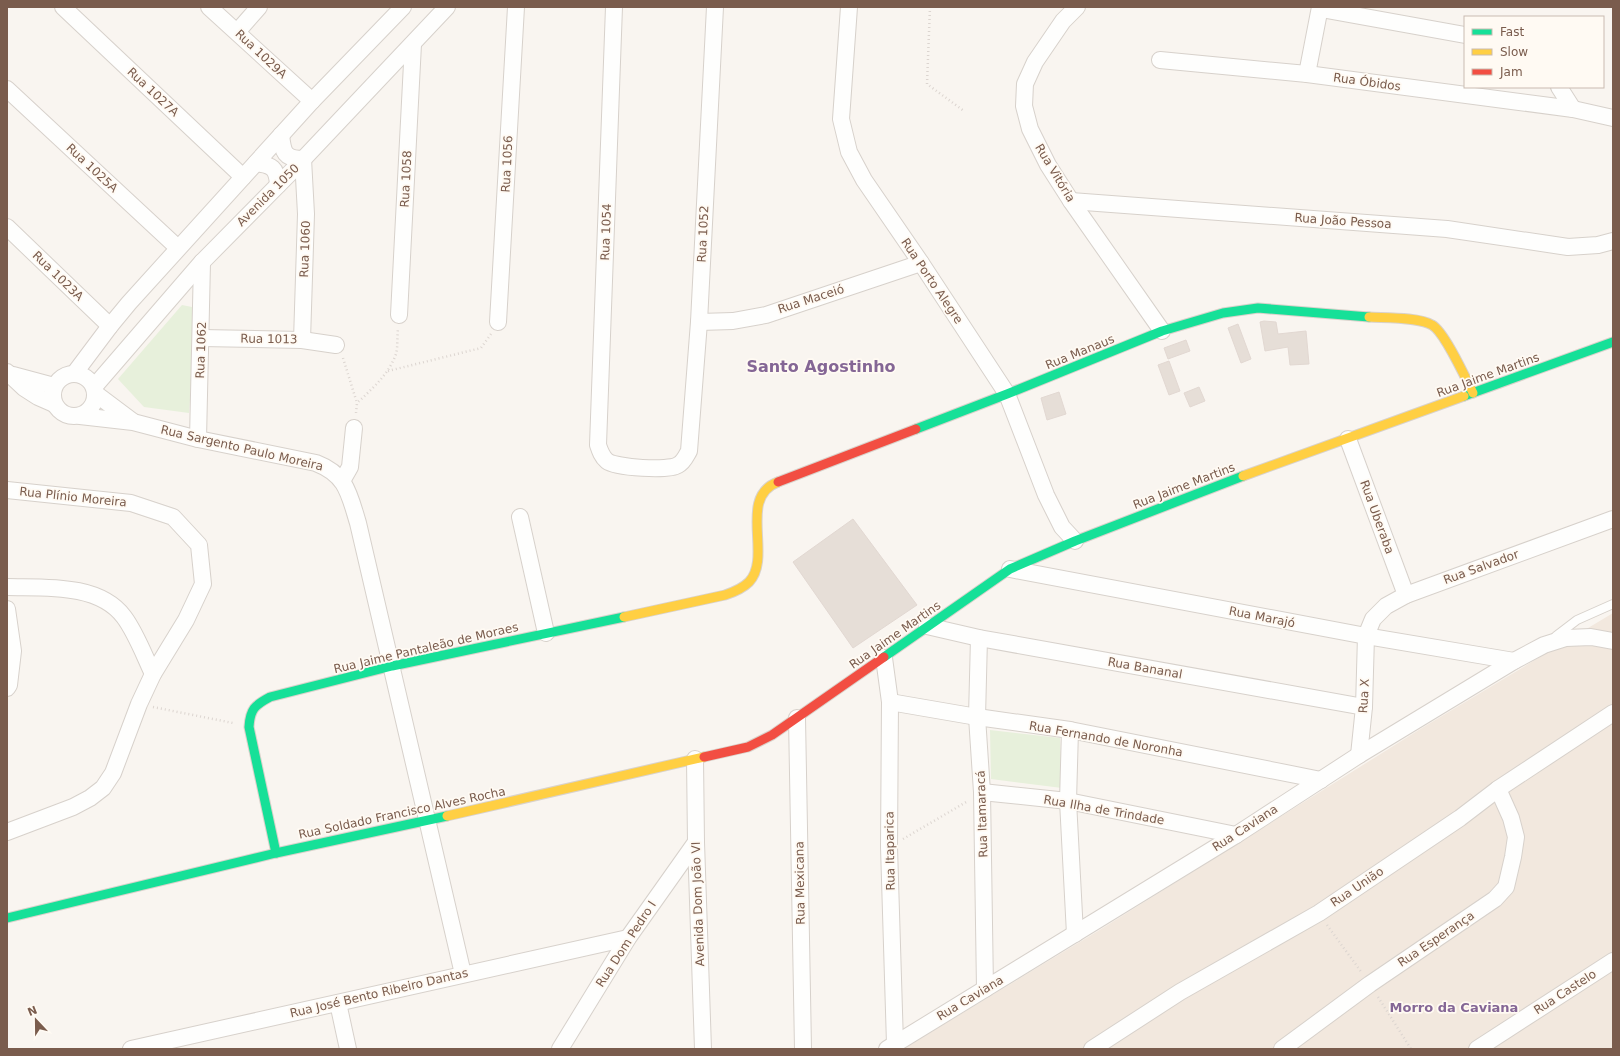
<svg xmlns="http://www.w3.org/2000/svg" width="1620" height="1056" font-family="'DejaVu Sans',sans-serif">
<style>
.residential{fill:#f2e8de}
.green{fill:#e7f0db}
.building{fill:#e6ded7;stroke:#e2d8d2}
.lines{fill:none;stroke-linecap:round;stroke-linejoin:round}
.lane-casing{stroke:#d7d1cb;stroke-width:10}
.street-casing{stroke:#d7d1cb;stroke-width:18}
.fast-casing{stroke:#d9d2cb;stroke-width:11}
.slow-casing{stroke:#d9d2cb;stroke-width:11}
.jam-casing{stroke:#d9d2cb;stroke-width:11}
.path{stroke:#dcd5d0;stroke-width:2.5;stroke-dasharray:1 3;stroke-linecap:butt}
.lane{stroke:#fefefd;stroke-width:8}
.street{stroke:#fefefd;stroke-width:16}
.fast{stroke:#16e098;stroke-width:9}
.slow{stroke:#ffcf43;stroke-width:9}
.jam{stroke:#f24e42;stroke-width:9}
.labels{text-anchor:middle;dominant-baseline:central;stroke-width:3.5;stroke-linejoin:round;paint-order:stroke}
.street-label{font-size:12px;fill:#7a5c4d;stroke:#fffaf3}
.neighbourhood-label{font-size:13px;font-weight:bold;fill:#846695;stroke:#fffaf3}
.district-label{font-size:16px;font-weight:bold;fill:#846695;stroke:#fffaf3}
</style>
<rect width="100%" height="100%" fill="#f9f5f0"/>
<polygon class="residential" points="1613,613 1613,1049 903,1049 1098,931 1422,728"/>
<g class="green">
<polygon points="182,305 197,308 189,413 144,407 118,379"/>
<polygon points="990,730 1060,738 1062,788 991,779"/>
</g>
<g class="building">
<polygon points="1264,321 1276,322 1278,334 1306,331 1309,364 1290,365 1288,347 1265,351 1260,322"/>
<polygon points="1238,324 1251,359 1241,363 1228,328"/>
<polygon points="1186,340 1190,351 1168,359 1164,348"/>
<polygon points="1169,361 1180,391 1169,395 1158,365"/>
<polygon points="1199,387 1205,401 1190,407 1184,393"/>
<polygon points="1059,392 1066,414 1047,420 1041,398"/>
<polygon points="853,519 917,605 853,648 793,562"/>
</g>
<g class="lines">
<defs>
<polyline id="lane" points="1556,636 1577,620 1613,604"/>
<g id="street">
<polyline points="63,7 243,177"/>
<polyline points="209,7 312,101"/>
<path d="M614,7L598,445C600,451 602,457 607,461C616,468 669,471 678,465C684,462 686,456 689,451L699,322L715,7"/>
<polyline points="849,7 841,119 849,152 864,180 921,263 1007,394 1046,495 1062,527 1075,541"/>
<polyline points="1077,7 1063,21 1035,62 1025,84 1024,106 1030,129 1048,165 1071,201 1162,331"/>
<polyline points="1321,9 1465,35"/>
<polyline points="237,32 259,7"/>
<polyline points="1160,60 1307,74 1573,109 1613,118"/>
<polyline points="1307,74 1320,7"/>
<polyline points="1559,87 1573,109"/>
<polyline points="7,89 178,248"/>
<path d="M281,135C283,152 284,159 303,159L306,214L302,340"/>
<path d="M256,163C272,165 277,168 278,185"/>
<polyline points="1071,201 1447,229 1568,247 1598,245 1613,241"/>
<polyline points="7,227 110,326"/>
<polyline points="399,315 413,44"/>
<polyline points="498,322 516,7"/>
<polyline points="699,322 733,321 766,315 921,263"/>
<polyline points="201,338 302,340 336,345"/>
<polyline points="7,372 24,388 38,397 54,404"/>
<circle cx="74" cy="395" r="21"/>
<polyline points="74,374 110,326 129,303 312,101 403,7"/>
<polyline points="13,375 54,386"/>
<polyline points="94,387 202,262 292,171 447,7"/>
<polyline points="96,394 132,421"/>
<path d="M80,416L133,422L198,439L316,463C347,475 349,494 358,523L463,974"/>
<polyline points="198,439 202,262"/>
<polyline points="1348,439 1406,595"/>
<polyline points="342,481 350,467 354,428"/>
<polyline points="7,490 131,503 173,517 199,545 203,584 186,620 153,674 139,704 113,773 103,788 90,798 73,807 7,832"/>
<polyline points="520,517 546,633"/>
<polyline points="1010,569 1366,636 1514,661"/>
<path d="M7,587C44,588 99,583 124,617C136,633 144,655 153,674"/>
<polyline points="7,609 13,651 9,685 7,688"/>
<polyline points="927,626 979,638 1364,707"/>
<polyline points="979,638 977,717 982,792 985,989"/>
<polyline points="884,658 890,702 889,847 895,1044"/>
<polyline points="890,702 977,717 1070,730 1321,780"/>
<polyline points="797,718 803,1049"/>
<polyline points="1070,730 1068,801 1075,934"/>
<polyline points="1359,755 1364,707 1366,636 1373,619 1386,606 1406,595 1613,519"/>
<polyline points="695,759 696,842 703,1049"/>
<polyline points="982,792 1068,801 1236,835"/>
<polyline points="338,1003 348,1049"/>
<polyline points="131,1049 628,938"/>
<polyline points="560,1049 628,938 696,842"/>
<polyline points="887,1049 1236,835 1359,755 1514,661 1544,645 1566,638 1591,637 1613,641"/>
<polyline points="1092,1049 1180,992 1319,913 1460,818 1498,789 1613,713"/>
<polyline points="1282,1049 1370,984 1495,899 1506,887 1513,857 1516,837 1511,818 1498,789"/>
<polyline points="1477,1049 1613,961"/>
</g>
<g id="fast">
<polyline points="1464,396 1613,342"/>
<polyline points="916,429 1007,394 1162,331 1223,313 1258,308 1369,317"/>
<polyline points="884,657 1010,569 1075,541 1243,476"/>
<path d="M276,853L249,727C250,709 255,705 270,697L392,666L624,617"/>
<polyline points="7,918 276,853 447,816"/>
</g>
<g id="slow">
<path d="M1369,317C1384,318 1419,317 1432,325C1444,331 1466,379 1473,393"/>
<polyline points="1243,476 1464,396"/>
<path d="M624,617L725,595C734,592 742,589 749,582C773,557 737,497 778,482"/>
<polyline points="447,816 704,757"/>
</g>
<g id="jam">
<polyline points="778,482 916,429"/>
<polyline points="704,757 748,747 772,735 884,657"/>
</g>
</defs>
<use href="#lane" class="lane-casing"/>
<use href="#street" class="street-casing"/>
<use href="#fast" class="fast-casing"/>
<use href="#slow" class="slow-casing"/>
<use href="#jam" class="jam-casing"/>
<g class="path">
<polyline points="930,7 927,84 964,111"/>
<polyline points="343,358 357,403"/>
<polyline points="388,371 481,348 491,334"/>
<path d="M356,413L357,403C372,389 389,374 396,354C398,347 397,336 398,329"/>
<polyline points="153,707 233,723"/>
<polyline points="903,839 968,801"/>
<polyline points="1327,925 1362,973"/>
<polyline points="1378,997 1411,1049"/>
</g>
<use href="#lane" class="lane"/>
<use href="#street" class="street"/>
<use href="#fast" class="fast"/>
<use href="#slow" class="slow"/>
<use href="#jam" class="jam"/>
</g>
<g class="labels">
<g class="street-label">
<text transform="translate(261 54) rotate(43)">Rua 1029A</text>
<text transform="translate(1367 82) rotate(8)">Rua Óbidos</text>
<text transform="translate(153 92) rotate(43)">Rua 1027A</text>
<text transform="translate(507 164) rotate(-87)">Rua 1056</text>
<text transform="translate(92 168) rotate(43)">Rua 1025A</text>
<text transform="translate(1055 173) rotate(59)">Rua Vitória</text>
<text transform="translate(406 179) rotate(-87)">Rua 1058</text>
<text transform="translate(268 195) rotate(-45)">Avenida 1050</text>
<text transform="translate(1343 221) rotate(4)">Rua João Pessoa</text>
<text transform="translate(606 232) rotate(-88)">Rua 1054</text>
<text transform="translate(703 234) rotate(-87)">Rua 1052</text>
<text transform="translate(305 249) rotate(-88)">Rua 1060</text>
<text transform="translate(58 276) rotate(44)">Rua 1023A</text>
<text transform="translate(932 281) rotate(56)">Rua Porto Alegre</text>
<text transform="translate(811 299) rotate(-18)">Rua Maceió</text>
<text transform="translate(269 339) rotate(1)">Rua 1013</text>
<text transform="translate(201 350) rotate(-88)">Rua 1062</text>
<text transform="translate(1080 352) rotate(-22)">Rua Manaus</text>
<text transform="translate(1488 375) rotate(-20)">Rua Jaime Martins</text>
<text transform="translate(242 448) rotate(13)">Rua Sargento Paulo Moreira</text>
<text transform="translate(1184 486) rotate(-21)">Rua Jaime Martins</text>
<text transform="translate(73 497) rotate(6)">Rua Plínio Moreira</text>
<text transform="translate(1377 517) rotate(70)">Rua Uberaba</text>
<text transform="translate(1481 567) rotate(-20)">Rua Salvador</text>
<text transform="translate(1262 617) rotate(11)">Rua Marajó</text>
<text transform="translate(895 635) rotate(-35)">Rua Jaime Martins</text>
<text transform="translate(426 648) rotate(-13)">Rua Jaime Pantaleão de Moraes</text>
<text transform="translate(1145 668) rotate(10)">Rua Bananal</text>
<text transform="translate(1364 696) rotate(-87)">Rua X</text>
<text transform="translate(1106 739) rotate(10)">Rua Fernando de Noronha</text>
<text transform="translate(1104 810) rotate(10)">Rua Ilha de Trindade</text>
<text transform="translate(402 813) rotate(-12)">Rua Soldado Francisco Alves Rocha</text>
<text transform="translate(982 814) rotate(-92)">Rua Itamaracá</text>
<text transform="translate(1245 828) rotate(-33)">Rua Caviana</text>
<text transform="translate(890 851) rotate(-91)">Rua Itaparica</text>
<text transform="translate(800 883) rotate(-91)">Rua Mexicana</text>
<text transform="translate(1357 887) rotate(-34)">Rua União</text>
<text transform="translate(698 904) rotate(-92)">Avenida Dom João VI</text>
<text transform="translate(1436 939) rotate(-34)">Rua Esperança</text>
<text transform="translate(626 944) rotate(-57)">Rua Dom Pedro I</text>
<text transform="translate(1565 992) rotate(-33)">Rua Castelo</text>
<text transform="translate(379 993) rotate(-13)">Rua José Bento Ribeiro Dantas</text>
<text transform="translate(970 998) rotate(-31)">Rua Caviana</text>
</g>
<g class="neighbourhood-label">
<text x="1454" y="1007">Morro da Caviana</text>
</g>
<g class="district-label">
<text x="821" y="366">Santo Agostinho</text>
</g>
</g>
<rect width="1620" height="1056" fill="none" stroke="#7a5c4d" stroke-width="16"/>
<rect x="1464" y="16" width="140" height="72" fill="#fffaf3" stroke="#cabbb1"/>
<rect x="1472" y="29" width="20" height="6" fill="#16e098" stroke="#cabbb1"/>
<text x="1500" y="36" font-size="12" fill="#7a5c4d">Fast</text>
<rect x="1472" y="49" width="20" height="6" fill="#ffcf43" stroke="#cabbb1"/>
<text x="1500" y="56" font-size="12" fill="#7a5c4d">Slow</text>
<rect x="1472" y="69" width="20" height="6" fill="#f24e42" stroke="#cabbb1"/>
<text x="1500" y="76" font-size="12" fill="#7a5c4d">Jam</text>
<g transform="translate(36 1020) rotate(338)" stroke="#fffaf3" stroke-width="3" paint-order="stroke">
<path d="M0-3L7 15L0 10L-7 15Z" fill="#7a5c4d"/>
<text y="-6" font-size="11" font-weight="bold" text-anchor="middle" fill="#7a5c4d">N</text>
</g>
</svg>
